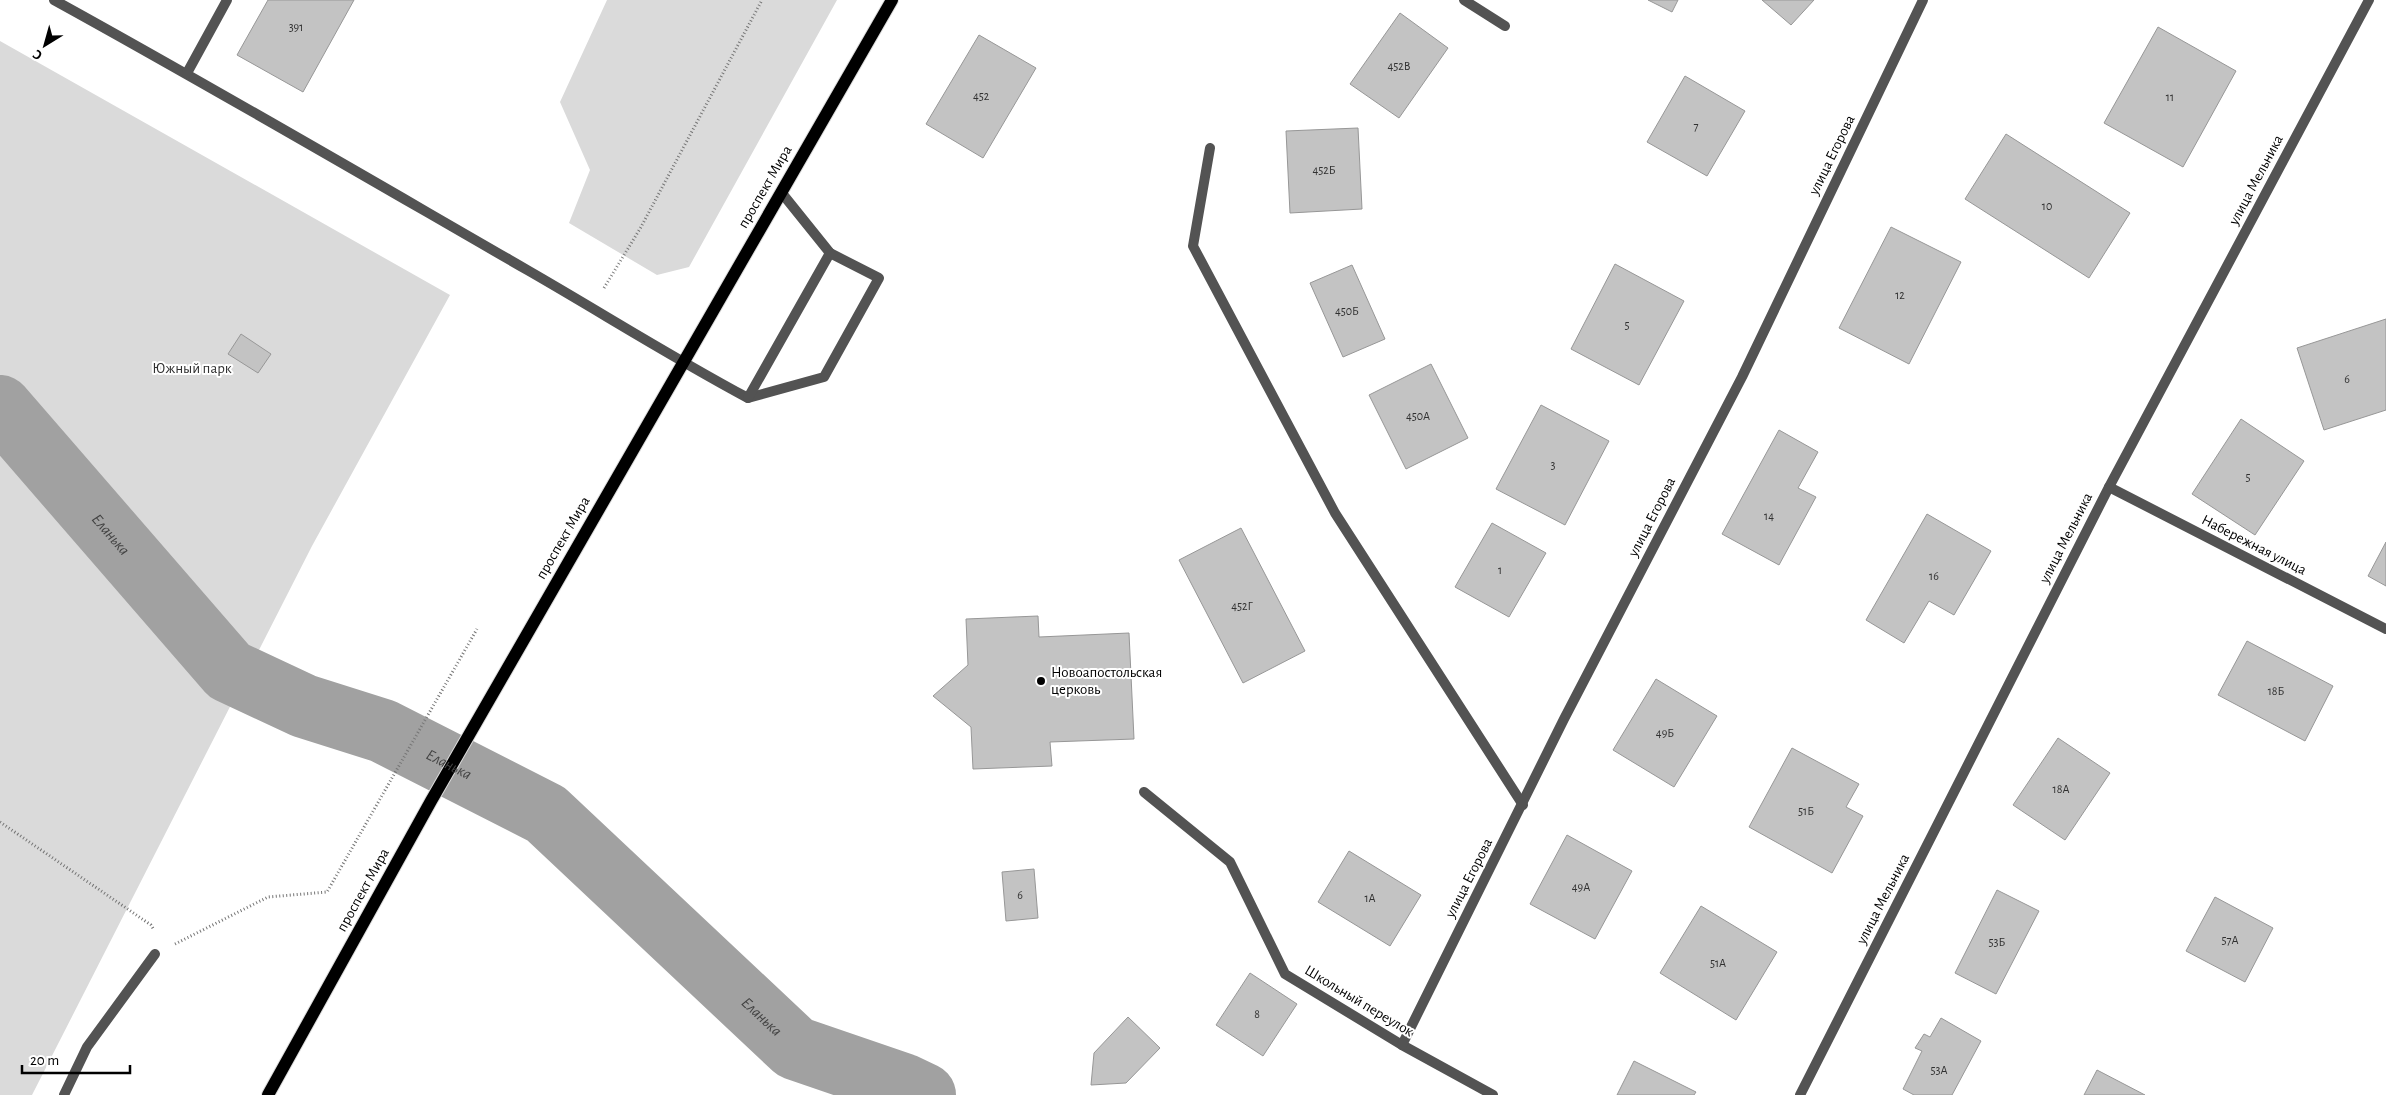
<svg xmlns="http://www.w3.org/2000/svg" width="2386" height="1095" font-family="'Alegreya Sans',sans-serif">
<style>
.green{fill:#dadada}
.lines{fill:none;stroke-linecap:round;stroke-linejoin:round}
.river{stroke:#a1a1a1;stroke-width:64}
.building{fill:#c3c3c3;stroke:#979797}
.primary-casing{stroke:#dbdbdb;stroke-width:14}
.path{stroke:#757575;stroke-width:3;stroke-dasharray:1 2.5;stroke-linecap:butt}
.lane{stroke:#535353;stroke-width:10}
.street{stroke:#535353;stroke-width:10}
.primary{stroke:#000;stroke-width:12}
.poi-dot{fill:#000;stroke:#fff;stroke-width:2}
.labels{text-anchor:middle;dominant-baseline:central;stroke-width:4;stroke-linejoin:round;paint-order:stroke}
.number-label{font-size:12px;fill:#313131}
.street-label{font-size:15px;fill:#000;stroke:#fff}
.park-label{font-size:15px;fill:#313131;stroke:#fff}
.poi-label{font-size:15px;fill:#000;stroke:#fff;text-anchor:start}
.water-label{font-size:16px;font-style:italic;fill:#424242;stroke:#fff}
</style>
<rect width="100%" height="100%" fill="#fff"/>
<g class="green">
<polygon points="607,0 837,0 689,267 657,275 569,223 590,170 560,102"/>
<polygon points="0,41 450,295 312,546 32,1095 0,1095"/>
</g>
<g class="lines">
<path class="river" id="s1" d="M0,407L229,671L304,706L383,731L546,814L795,1048L903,1085L924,1095"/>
</g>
<g class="building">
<polygon points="268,0 354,0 303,92 237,55"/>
<polygon points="1648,0 1678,0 1672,12"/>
<polygon points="1762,0 1814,0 1791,25"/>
<polygon points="1400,13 1448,48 1399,118 1350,84"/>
<polygon points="2158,27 2236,71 2183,167 2104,123"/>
<polygon points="979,35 1036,68 983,158 926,124"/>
<polygon points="1685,76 1745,111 1707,176 1647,142"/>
<polygon points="1358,128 1362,209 1290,213 1286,131"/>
<polygon points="2006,134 2130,213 2089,278 1965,199"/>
<polygon points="1891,227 1961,262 1909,364 1839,328"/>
<polygon points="1615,264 1684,301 1639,385 1571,349"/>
<polygon points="1352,265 1385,339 1343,357 1310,283"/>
<polygon points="2386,319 2386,410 2324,430 2297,348"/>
<polygon points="241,334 271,354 258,373 228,354"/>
<polygon points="1431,364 1468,438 1406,469 1369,395"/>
<polygon points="1541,405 1609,441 1565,525 1496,489"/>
<polygon points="2241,419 2304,461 2255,535 2192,494"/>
<polygon points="1779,430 1818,452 1798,488 1816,497 1779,565 1722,534"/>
<polygon points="1927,514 1991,551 1954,615 1929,601 1904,643 1866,620"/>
<polygon points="1492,523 1546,553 1509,617 1455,587"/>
<polygon points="1241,528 1305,651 1243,683 1179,560"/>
<polygon points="2386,542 2386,586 2368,576"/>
<polygon points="1038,616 1039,637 1129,633 1134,739 1050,742 1052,766 973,769 971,727 933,696 968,665 966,619"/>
<polygon points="2247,641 2333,686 2305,741 2218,695"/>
<polygon points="1656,679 1717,716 1674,787 1613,750"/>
<polygon points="2058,738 2110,773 2065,840 2013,805"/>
<polygon points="1792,748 1859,784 1846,807 1863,816 1832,873 1749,827"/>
<polygon points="1567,835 1632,871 1595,939 1530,904"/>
<polygon points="1349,851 1421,895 1390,946 1318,902"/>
<polygon points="1034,869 1038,918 1006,921 1002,872"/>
<polygon points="1997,890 2039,911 1996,994 1955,973"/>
<polygon points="2215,897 2273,928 2245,982 2186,951"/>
<polygon points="1701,906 1777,952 1736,1020 1660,973"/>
<polygon points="1250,973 1297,1004 1263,1056 1216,1025"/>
<polygon points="1128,1017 1160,1048 1126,1083 1091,1085 1094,1053"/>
<polygon points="1941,1018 1981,1041 1952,1095 1914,1095 1903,1089 1922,1051 1915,1048 1924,1034 1930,1037"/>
<polygon points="1634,1061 1696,1092 1694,1095 1617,1095"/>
<polygon points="2097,1070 2145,1095 2084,1095"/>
</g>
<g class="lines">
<defs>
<polyline id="primary" points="268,1095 431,801 892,0"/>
</defs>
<use href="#primary" class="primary-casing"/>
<g class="path">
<polyline points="604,288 641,227 762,0"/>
<polyline points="0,822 151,925 154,930"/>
<polyline points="175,944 268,897 327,892 477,629"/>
</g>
<g class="lane">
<path d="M54,0C214,88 371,180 529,271C602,313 673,358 748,398L824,377L879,278L830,253"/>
<polyline points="1464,0 1505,26"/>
<polyline points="187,73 227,0"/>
<polyline points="1210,148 1193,246 1335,513 1523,805"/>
<polyline points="748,398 830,253 781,192"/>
<polyline points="64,1095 87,1047 155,954"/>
</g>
<g class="street">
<polyline points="2109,487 2386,629"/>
<polyline points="1144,792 1230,862 1285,974 1402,1045 1493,1095"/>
<polyline points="1402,1045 1564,719 1742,377 1923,0"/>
<polyline points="1800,1095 2109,487 2369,0"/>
</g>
<use href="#primary" class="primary"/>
</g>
<circle class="poi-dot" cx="1041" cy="681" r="5"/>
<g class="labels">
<g class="number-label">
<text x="296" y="27">391</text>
<text x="1399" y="66">452В</text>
<text x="981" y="96">452</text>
<text x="2170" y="97">11</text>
<text x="1696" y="126">7</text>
<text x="1324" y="170">452Б</text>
<text x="2047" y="206">10</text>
<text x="1900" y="295">12</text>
<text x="1347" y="311">450Б</text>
<text x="1627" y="325">5</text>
<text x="2347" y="379">6</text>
<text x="1418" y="416">450А</text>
<text x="1553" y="465">3</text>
<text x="2248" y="477">5</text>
<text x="1769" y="516">14</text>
<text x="1500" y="570">1</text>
<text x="1934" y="576">16</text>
<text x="1242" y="606">452Г</text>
<text x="2276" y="691">18Б</text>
<text x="1665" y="733">49Б</text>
<text x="2061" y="789">18А</text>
<text x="1806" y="811">51Б</text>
<text x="1581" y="887">49А</text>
<text x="1020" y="895">6</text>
<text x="1370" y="898">1А</text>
<text x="2230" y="940">57А</text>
<text x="1997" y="942">53Б</text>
<text x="1718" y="963">51А</text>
<text x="1257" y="1014">8</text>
<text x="1939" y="1070">53А</text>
</g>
<g class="street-label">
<text transform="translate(1832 155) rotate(-64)">улица Егорова</text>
<text transform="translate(2256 180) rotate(-62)">улица Мельника</text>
<text transform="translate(765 187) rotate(-60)">проспект Мира</text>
<text transform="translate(1652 517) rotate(-63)">улица Егорова</text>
<text transform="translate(563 538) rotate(-60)">проспект Мира</text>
<text transform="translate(2066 538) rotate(-63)">улица Мельника</text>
<text transform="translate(2254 545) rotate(27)">Набережная улица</text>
<text transform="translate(1469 878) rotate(-63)">улица Егорова</text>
<text transform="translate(363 890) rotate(-61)">проспект Мира</text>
<text transform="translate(1883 899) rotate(-63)">улица Мельника</text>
<text transform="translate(1359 1001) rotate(31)">Школьный переулок</text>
</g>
<g class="park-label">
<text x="192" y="368">Южный парк</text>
</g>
<g class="poi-label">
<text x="1051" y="672">Новоапостольская<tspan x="1051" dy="17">церковь</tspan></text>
</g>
<g class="water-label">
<text stroke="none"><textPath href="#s1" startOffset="169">Еланька</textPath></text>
<text stroke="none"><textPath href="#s1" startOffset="589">Еланька</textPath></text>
<text stroke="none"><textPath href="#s1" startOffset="994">Еланька</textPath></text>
</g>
</g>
<g transform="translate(45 45) rotate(217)" stroke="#ffffff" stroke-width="4" paint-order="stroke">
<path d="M0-4L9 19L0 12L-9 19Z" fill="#000000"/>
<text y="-8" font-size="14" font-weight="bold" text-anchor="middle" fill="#000000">С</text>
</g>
<path d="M22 1065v8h108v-8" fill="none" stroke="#000000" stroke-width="2.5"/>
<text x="30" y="1065" font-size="15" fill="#000000" stroke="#ffffff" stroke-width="4" paint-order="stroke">20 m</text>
</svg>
